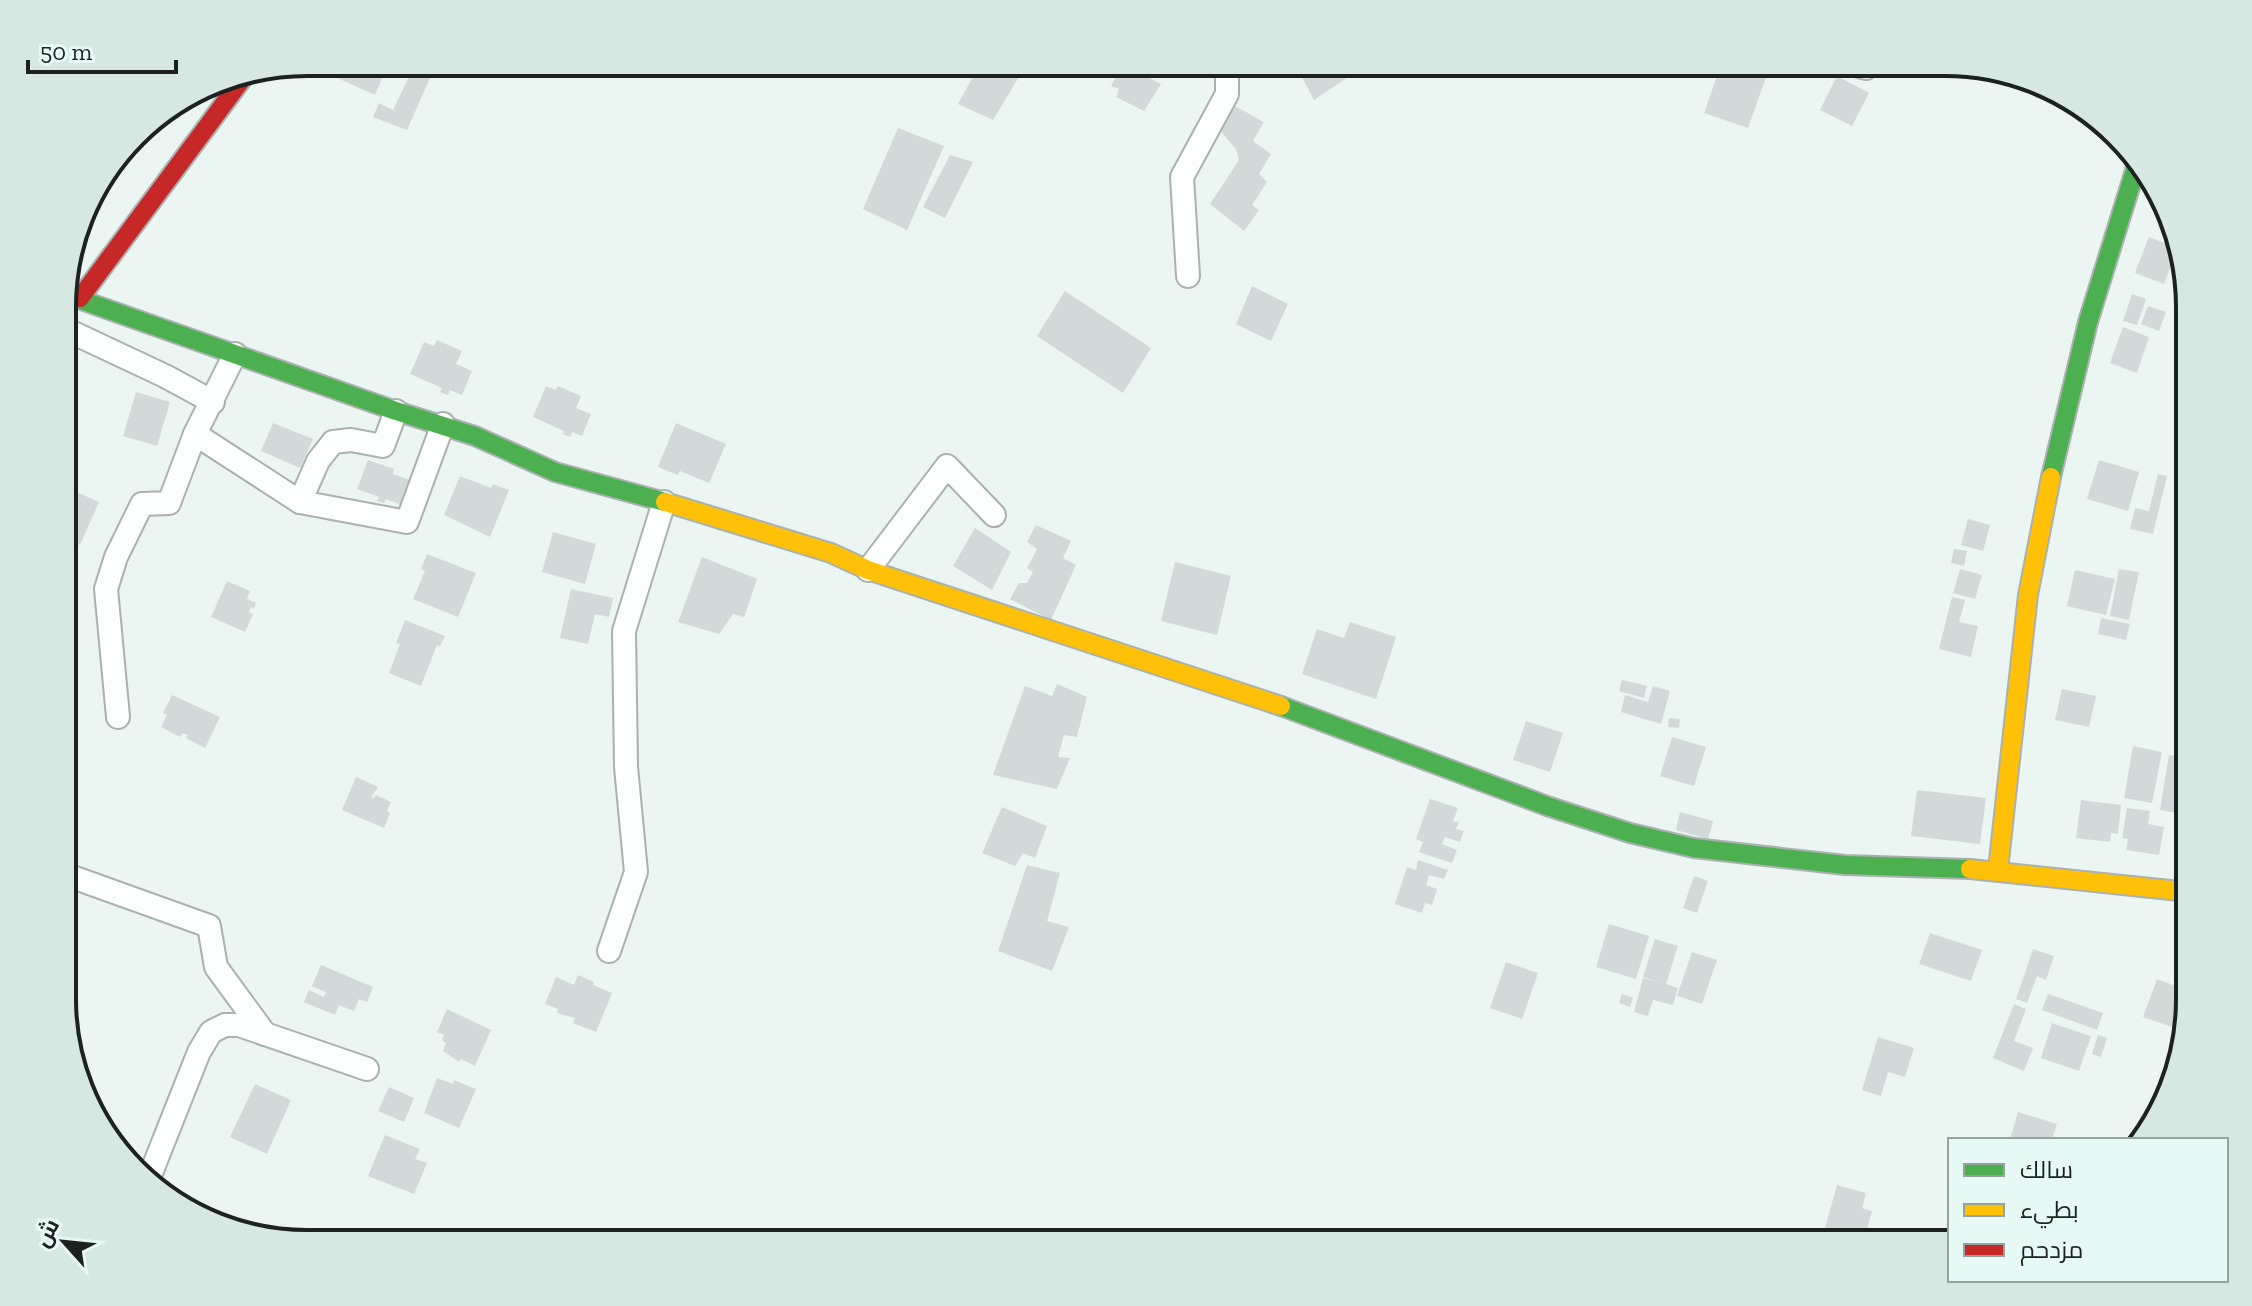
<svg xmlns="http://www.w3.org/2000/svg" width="2252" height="1306" font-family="'Zilla Slab',Cairo,serif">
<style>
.building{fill:#d2dad9}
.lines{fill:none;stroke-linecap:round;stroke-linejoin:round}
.street-casing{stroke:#aab1af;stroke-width:26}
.fast-casing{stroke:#aab1af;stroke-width:22}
.slow-casing{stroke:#aab1af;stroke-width:22}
.jam-casing{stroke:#aab1af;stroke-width:22}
.street{stroke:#fcfefd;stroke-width:22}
.fast{stroke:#4caf50;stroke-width:18}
.slow{stroke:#ffc107;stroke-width:18}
.jam{stroke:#c62828;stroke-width:18}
.rim{fill:none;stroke:#1b2220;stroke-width:4}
</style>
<rect width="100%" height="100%" fill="#ebf5f2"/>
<g class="building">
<polygon points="317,62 389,62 375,95 315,68"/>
<polygon points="416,62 437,62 407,130 373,117 379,103 393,110"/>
<polygon points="981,62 1028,62 993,120 958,104"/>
<polygon points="1294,62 1347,62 1354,73 1314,100"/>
<polygon points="1722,62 1760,62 1770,66 1748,128 1704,113"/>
<polygon points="1123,64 1161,84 1144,111 1116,97 1119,89 1111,86"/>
<polygon points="1837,76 1869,93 1852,126 1820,110"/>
<polygon points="1233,105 1264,122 1253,141 1271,154 1259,174 1267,182 1252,205 1259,210 1244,231 1210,204 1239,160 1236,149 1218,128"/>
<polygon points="898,128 944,146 907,230 863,209"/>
<polygon points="950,155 973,162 945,218 923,207"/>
<polygon points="2159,200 2164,215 2164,216 2154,211"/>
<polygon points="2149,237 2175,247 2176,252 2164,284 2135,273"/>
<polygon points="1252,286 1288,304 1271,341 1236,324"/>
<polygon points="1065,291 1151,348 1123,393 1037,336"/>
<polygon points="2132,294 2146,299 2137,325 2123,321"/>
<polygon points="2148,306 2166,312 2159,331 2141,324"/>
<polygon points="2123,327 2149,337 2137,373 2110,363"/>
<polygon points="437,340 462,351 456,364 472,371 462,395 450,390 448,395 440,392 442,388 410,374 424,342 434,346"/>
<polygon points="546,386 556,390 558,386 581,396 576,408 591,414 582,436 572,432 570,437 563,434 564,431 533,417"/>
<polygon points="136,392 170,402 157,446 123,436"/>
<polygon points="273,423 313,439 300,468 261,451"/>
<polygon points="676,423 726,444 709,483 680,471 678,475 658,467"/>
<polygon points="368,460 394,469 393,474 412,481 407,507 386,499 384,503 377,501 379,497 357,489"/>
<polygon points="2099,460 2139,472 2128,511 2087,499"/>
<polygon points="2158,474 2167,476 2153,534 2130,529 2135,508 2149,511"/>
<polygon points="460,476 491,488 493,484 509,490 490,537 444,515"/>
<polygon points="70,489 99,502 80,545 64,538 64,497 66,498"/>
<polygon points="1968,519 1990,525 1983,551 1961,545"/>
<polygon points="1036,525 1071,541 1063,558 1076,565 1051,620 1010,599 1019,583 1027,583 1033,572 1027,568 1037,549 1027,542"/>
<polygon points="975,528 1011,552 992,590 953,566"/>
<polygon points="553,532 596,544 585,584 542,572"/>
<polygon points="1954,549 1967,551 1964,566 1951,563"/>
<polygon points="427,554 476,573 458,617 413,599 425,571 421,569"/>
<polygon points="702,557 757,579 744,617 733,614 719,634 678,622"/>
<polygon points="1175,562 1231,576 1217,635 1161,621"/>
<polygon points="1960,569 1982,575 1975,599 1953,593"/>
<polygon points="2119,569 2139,572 2129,620 2110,616"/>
<polygon points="2075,570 2115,579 2106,615 2067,606"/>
<polygon points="227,581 250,591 247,599 256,603 254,609 251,607 249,612 253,614 245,632 211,617"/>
<polygon points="571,589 613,598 609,617 595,614 588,644 560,638"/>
<polygon points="1952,597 1965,600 1959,622 1978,626 1971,657 1939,649"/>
<polygon points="2101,618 2130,624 2126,640 2098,634"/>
<polygon points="405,620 445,636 440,646 437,645 421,686 389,673 400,644 396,643"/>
<polygon points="1350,622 1396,637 1376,699 1302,674 1317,629 1344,638"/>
<polygon points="1622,680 1647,686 1644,698 1619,691"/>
<polygon points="1057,684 1087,697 1077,737 1064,735 1058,757 1070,758 1057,789 993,775 1025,686 1052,696"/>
<polygon points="1653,686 1670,691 1661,724 1621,712 1625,695 1648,702"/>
<polygon points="2062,689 2096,696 2089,727 2055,720"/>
<polygon points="172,695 220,717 205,748 186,738 188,735 182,733 180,737 161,727 167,715 163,713"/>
<polygon points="1669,718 1680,719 1679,728 1668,727"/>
<polygon points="1526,721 1563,733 1550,772 1513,760"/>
<polygon points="1672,737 1706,747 1694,786 1660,776"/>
<polygon points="2133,746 2162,752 2152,803 2124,798"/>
<polygon points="2169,755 2187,758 2177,813 2160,810"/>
<polygon points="356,777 378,787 371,797 374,798 376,795 391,802 387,811 390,813 384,828 342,810"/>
<polygon points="1917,790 1986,798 1980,844 1911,836"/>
<polygon points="1430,799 1458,808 1453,821 1459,822 1456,829 1464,831 1460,842 1445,837 1442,844 1457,850 1452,863 1419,852 1423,842 1416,839"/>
<polygon points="2081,800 2121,805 2118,834 2111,833 2110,842 2076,838"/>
<polygon points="1002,807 1047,826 1035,858 1023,853 1015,866 982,853"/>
<polygon points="2127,808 2150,811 2148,824 2164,827 2159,855 2126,850 2128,839 2122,838"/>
<polygon points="1680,812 1713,821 1708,839 1676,830"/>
<polygon points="1418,860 1448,870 1444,879 1429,875 1426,885 1437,889 1432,905 1425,903 1422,913 1395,904 1407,867 1416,870"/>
<polygon points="1027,865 1060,873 1047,921 1069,927 1052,971 998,951"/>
<polygon points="1694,876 1708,881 1697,913 1683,908"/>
<polygon points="1609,924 1649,936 1636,979 1596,967"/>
<polygon points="1930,933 1982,950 1971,981 1919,964"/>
<polygon points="1655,939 1678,946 1666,984 1678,988 1673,1005 1653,1000 1648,1016 1634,1012 1643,978 1661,983 1643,977"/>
<polygon points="2033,949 2054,956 2046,980 2037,976 2027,1003 2016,999"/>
<polygon points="1692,952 1717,960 1702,1004 1677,996"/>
<polygon points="1506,962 1538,973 1522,1019 1490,1008"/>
<polygon points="321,965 373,987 367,1002 359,999 354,1011 339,1005 335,1015 304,1002 309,990 324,997 326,992 312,986"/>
<polygon points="578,975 594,982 593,985 612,993 596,1032 573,1023 575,1018 557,1013 558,1009 545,1004 556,977 574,985"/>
<polygon points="2157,979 2189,991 2178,1029 2143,1017"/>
<polygon points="1622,994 1633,998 1630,1007 1619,1003"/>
<polygon points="2048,994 2103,1013 2097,1030 2042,1010"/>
<polygon points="2014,1004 2026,1009 2014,1041 2033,1048 2024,1071 1993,1058"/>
<polygon points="447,1009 491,1030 475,1066 461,1059 459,1062 443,1051 446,1043 442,1040 444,1035 437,1032"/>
<polygon points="2052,1023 2091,1036 2079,1071 2041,1058"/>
<polygon points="2098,1035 2107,1038 2101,1057 2092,1054"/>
<polygon points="1878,1037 1914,1048 1905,1077 1888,1072 1881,1096 1862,1090"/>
<polygon points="437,1078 453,1084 454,1080 476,1089 459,1128 424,1113"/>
<polygon points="255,1084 291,1100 267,1154 230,1137"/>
<polygon points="389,1087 414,1098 404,1122 378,1111"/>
<polygon points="2018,1112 2057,1124 2052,1140 2010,1140"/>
<polygon points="385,1135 420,1149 415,1159 427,1163 414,1194 368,1176"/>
<polygon points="1837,1185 1866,1193 1862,1208 1872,1211 1863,1244 1840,1244 1822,1239"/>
<polygon points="239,1217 264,1227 262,1232 236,1225"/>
</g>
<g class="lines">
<defs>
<g id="street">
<polyline points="1846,62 1866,68"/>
<polyline points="1188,276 1182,177 1227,94 1227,62"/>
<polyline points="67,330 165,376 213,402"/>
<polyline points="235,354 195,434 300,502"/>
<polyline points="396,411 383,446 351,440 333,442 318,461 300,502 407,522 443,424"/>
<polyline points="868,570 947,466 994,515"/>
<polyline points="118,717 106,589 116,557 142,504 169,503 195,434"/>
<polyline points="64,874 209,926 216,967 265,1034"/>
<polyline points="609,951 636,872 626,767 624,631 664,502"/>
<polyline points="149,1178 199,1052 211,1032 225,1025 239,1025 367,1069"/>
</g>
<g id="fast">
<polyline points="64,294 396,411 475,436 555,472 665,502"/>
<polyline points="2051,477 2088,322 2138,161"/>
<polyline points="1281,706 1547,806 1630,833 1694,848 1845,865 1970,869"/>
</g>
<g id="slow">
<polyline points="665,502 831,553 868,570 1281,706"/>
<polyline points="1970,869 2189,892"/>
<polyline points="1998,870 2028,595 2051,477"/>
</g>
<polyline id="jam" points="80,298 246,74"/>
</defs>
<use href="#street" class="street-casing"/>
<use href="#fast" class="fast-casing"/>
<use href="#slow" class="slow-casing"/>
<use href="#jam" class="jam-casing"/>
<use href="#street" class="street"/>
<use href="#fast" class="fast"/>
<use href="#slow" class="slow"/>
<use href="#jam" class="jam"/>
</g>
<path d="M0 0H2252V1306H0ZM307 76H1945A231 231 0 0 1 2176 307V999A231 231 0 0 1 1945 1230H307A231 231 0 0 1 76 999V307A231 231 0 0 1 307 76Z" fill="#d7e8e3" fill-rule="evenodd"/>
<path class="rim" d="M307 76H1945A231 231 0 0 1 2176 307V999A231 231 0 0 1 1945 1230H307A231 231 0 0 1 76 999V307A231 231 0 0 1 307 76Z"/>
<rect x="1948" y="1138" width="280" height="144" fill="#e7f9f4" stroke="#95a39f" stroke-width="2"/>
<rect x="1964" y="1164" width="40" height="12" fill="#4caf50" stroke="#95a39f" stroke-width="2"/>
<text x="2020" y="1178" font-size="24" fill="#1b2220">سالك</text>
<rect x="1964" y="1204" width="40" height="12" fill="#ffc107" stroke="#95a39f" stroke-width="2"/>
<text x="2020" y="1218" font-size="24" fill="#1b2220">بطيء</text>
<rect x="1964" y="1244" width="40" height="12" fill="#c62828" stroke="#95a39f" stroke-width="2"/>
<text x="2020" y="1258" font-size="24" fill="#1b2220">مزدحم</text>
<g transform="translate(64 1242) rotate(297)" stroke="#e7f9f4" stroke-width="6" paint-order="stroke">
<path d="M0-6L14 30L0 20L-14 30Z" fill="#1b2220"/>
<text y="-12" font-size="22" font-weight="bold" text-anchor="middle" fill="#1b2220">ش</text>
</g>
<path d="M28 60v12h148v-12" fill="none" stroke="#1b2220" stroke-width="4"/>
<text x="40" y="60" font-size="24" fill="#1b2220" stroke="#e7f9f4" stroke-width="6" paint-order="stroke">50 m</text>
</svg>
